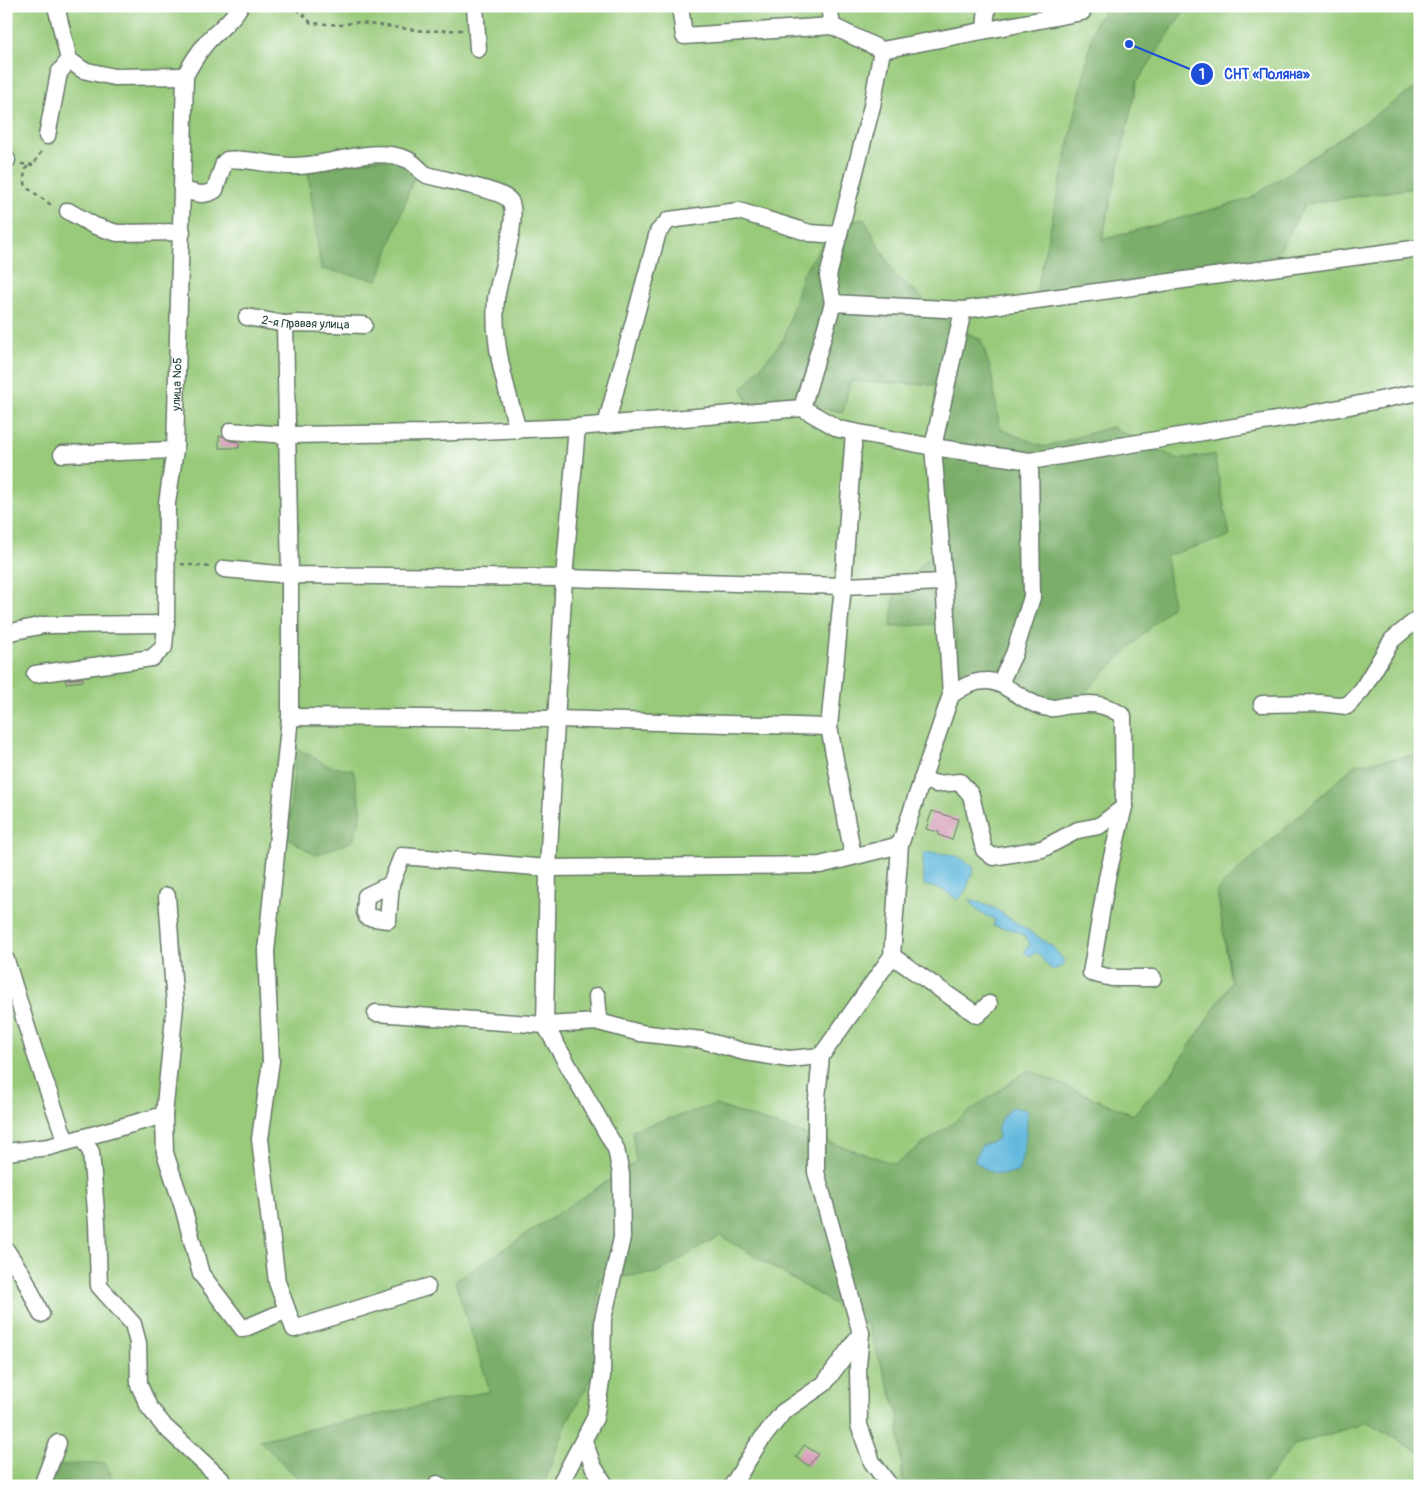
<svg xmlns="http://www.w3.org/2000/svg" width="1426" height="1492" font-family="Pangolin,sans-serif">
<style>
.green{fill:#98ca7a;stroke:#5c8457;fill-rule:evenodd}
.forest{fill:#7aae6a;stroke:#4c764f}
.water{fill:#5eb7dc;stroke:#3e7a88}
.building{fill:#d59eb7}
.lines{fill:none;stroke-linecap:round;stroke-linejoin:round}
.minor-casing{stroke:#667867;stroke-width:19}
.path{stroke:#667867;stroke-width:2.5;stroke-dasharray:4 4;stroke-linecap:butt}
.minor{stroke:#fff;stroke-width:16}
.labels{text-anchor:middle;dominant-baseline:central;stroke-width:4;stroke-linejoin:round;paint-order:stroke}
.street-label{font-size:12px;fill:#1f3d34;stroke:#fff}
.leader{fill:none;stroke:#1d4ed8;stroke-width:2}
.callout-dot{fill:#1d4ed8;stroke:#fff;stroke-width:2}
.mark-label{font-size:15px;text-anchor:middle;font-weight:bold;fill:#fff}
.callout-label{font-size:14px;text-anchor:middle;font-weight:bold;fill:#1d4ed8;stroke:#fff;stroke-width:4;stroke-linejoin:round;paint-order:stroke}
</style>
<rect width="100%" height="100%" fill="#fff"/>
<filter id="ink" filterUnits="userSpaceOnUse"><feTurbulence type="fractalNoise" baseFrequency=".02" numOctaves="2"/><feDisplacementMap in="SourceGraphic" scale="10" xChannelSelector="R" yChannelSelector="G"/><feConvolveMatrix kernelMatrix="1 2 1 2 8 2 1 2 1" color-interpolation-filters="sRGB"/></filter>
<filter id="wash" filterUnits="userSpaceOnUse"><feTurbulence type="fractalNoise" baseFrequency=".0096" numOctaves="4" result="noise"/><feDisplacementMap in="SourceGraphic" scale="20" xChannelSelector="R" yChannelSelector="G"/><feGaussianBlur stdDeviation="1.12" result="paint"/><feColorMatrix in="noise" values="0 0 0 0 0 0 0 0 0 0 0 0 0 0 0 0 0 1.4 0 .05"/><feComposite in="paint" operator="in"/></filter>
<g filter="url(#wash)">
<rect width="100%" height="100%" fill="#ebe5c6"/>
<g class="green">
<path d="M6,6H1177L1137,66L1037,292L1273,262L1305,204L1420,187V755L1356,764L1217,890L1231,983L1170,1076L1133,1115L1028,1071L895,1164L715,1105L633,1130L636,1162L456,1281L491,1391L260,1440L306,1486H117L105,1463L49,1486H6ZM864,219L895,275L917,293L948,323L981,340L991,372L1000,429L1044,447L1111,427L1177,459L1213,455L1166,556L1013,682L990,671L960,681L954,622L892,627L894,596L934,552L928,469L936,385L850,381L843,412L778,401L749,404L743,388L784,339ZM296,749L331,767L288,838Z"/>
<polygon points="1187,6 1420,6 1420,85 1250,199 1102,240 1137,82"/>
<polygon points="720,1235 867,1324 898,1412 903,1486 543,1486 567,1422 595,1372 599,1279 658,1273"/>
<polygon points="1368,1422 1420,1453 1420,1486 1262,1486 1294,1445"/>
</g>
<g class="forest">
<polygon points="1107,6 1187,6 1137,82 1102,240 1250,199 1420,85 1420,187 1305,204 1273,262 1036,293 1095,24"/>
<polygon points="376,159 399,160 416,171 378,280 321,269 308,172"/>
<polygon points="864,219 895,275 917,293 948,323 981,340 991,372 1000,429 1044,447 1111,427 1177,459 1214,455 1230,536 1166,556 1173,605 1082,695 1053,703 1013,682 990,671 960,681 954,623 891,627 894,596 934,551 928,469 936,385 850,381 843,412 778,401 749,404 742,389 784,339 802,275 835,225"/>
<polygon points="296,748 331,767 353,770 362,812 353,841 315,855 288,838"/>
<polygon points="1420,755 1420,1453 1368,1422 1294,1445 1262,1486 903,1486 898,1412 867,1324 720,1235 658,1273 599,1279 595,1372 567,1422 543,1486 306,1486 259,1440 490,1391 455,1281 636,1162 632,1130 715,1105 895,1164 1028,1070 1133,1115 1170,1076 1231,983 1217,890 1356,764"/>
<polygon points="105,1463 117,1486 49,1486 60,1465"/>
</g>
<g class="water">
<path d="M923,853C945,853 957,852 974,868L966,890L958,900L943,890L924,885Z"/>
<path d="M970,899L994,908L1053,947L1065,962L1061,967L1053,970C1045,965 1043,959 1037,952L1030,956L1024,952L1030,944C1024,929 1008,929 993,926L995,919C982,915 976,912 970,899Z"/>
<path d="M1011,1107L1027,1110C1027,1132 1025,1151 1018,1172C997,1177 991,1173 974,1161L981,1146L998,1139C996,1124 1001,1118 1011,1107Z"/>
</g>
<g id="blocks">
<g class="building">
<polygon points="219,436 223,436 230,441 239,442 239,448 219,448"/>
<polygon points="83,678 83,681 66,683 65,680"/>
<polygon points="932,811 958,819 952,840 939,835 939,832 926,829"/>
<polygon points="804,1445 818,1454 809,1466 796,1457"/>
</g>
</g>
</g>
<g filter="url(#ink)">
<use href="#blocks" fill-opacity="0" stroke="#667867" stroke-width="1"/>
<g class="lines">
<defs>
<g id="minor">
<polyline points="56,6 69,60 83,70 114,77 185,76"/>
<polyline points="475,6 478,49"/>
<polyline points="680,6 684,36 832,26 882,50 1082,12 1085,6"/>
<polyline points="829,6 832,26"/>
<polyline points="985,30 987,6"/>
<polyline points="47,136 59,73 69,60"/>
<polyline points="6,160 7,160"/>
<path d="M183,190C195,193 204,197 215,190L224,163L227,160C246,157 272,166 292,166C330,167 369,145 406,159C415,162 419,171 427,175C443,180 503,190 510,201C520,219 499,276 496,299C492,343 506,388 518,430"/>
<polyline points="68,211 95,226 117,233 182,232"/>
<polyline points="833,303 828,276 872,106 882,50"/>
<path id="s1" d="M247,317L285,324L297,323L364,325"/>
<polyline points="285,324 290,575 290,717 266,952 271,1061 260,1139 277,1282 294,1329 427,1287"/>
<polyline points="802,408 833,303 963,310 1420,248"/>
<polyline points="606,425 658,232 669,220 739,211 810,233 839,235"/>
<polyline points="231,431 287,435 430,433 577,427 802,408 839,429 933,447 1030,461 1294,417 1420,392"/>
<polyline points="62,454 175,450"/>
<polyline points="224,569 290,575 564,578 843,586 944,582"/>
<polyline points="6,633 44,625 166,624"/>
<path id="s2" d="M35,674L152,658L164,647L166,624L167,503L175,450L185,76C191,64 198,53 207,42C218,30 232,21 240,6"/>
<polyline points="1000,683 1014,654 1032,597 1030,461"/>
<path d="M951,695C962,688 972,681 986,681C1005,680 1026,706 1049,708C1054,709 1060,707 1064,706C1090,703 1101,701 1123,716L1124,807L1107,878L1091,973L1112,978H1153"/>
<polyline points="1262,704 1320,703 1347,706 1362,690 1392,640 1420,617"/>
<polyline points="290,717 556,719 829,727"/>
<polyline points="922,779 936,784 960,782 971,795 984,850 993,857 1042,849 1078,830 1099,826 1124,807"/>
<polyline points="853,856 829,727 843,586 854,432"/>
<polyline points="391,884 366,896 365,912 367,917 388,920 391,884 402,856 548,868 820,865 900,845"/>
<polyline points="167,896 175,1006 164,1115 165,1153 183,1207 201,1274 243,1329 287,1310"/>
<polyline points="892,956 977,1015 989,1004"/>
<polyline points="6,960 34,1050 66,1142"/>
<polyline points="597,996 599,1022"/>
<polyline points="376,1013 545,1025 599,1022 640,1033 702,1040 745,1052 789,1059 821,1056"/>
<polyline points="82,1138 91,1152 97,1223 99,1286 133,1324 138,1343 139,1385 149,1407 164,1426 221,1479 223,1486"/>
<polyline points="6,1152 49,1147 164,1115"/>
<polyline points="6,1250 24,1277 41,1314"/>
<polyline points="584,1441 593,1466 606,1486"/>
<polyline points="437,1484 440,1486"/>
<polyline points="42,1486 58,1443"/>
<polyline points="559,1486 595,1418 602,1376 603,1319 622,1238 621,1174 616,1149 545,1025 548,868 559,668 564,578 577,427"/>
<polyline points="732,1486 758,1444 783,1412 824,1384 861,1333"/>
<polyline points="890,1486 872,1462 859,1425 858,1366 861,1333 816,1172 816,1109 821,1056 892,956 900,845 951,695 944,582 933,447 963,310"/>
</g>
</defs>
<use href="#minor" class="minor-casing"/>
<g class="path">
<path d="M281,6C296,7 302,12 311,23L344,25L353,22L424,31L462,30"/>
<polyline points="21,164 34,165 37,158 43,149"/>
<polyline points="27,166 24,177 26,187 54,207"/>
<polyline points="181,564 210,567"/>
</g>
<use href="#minor" class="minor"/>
</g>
</g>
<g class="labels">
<g class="street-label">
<text stroke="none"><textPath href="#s1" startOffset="59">2-я Правая улица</textPath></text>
<text stroke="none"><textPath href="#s2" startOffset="398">улица №5</textPath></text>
</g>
</g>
<path class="leader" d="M1129 44L1202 74"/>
<g class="callout-dot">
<circle cx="1129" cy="44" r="5"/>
<circle cx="1202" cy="74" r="12"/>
</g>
<g class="mark-label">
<text x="1202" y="79">1</text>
</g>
<g class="callout-label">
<text x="1267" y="79">СНТ «Поляна»</text>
</g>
<rect width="1426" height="1492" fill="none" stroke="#fff" stroke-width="25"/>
</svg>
